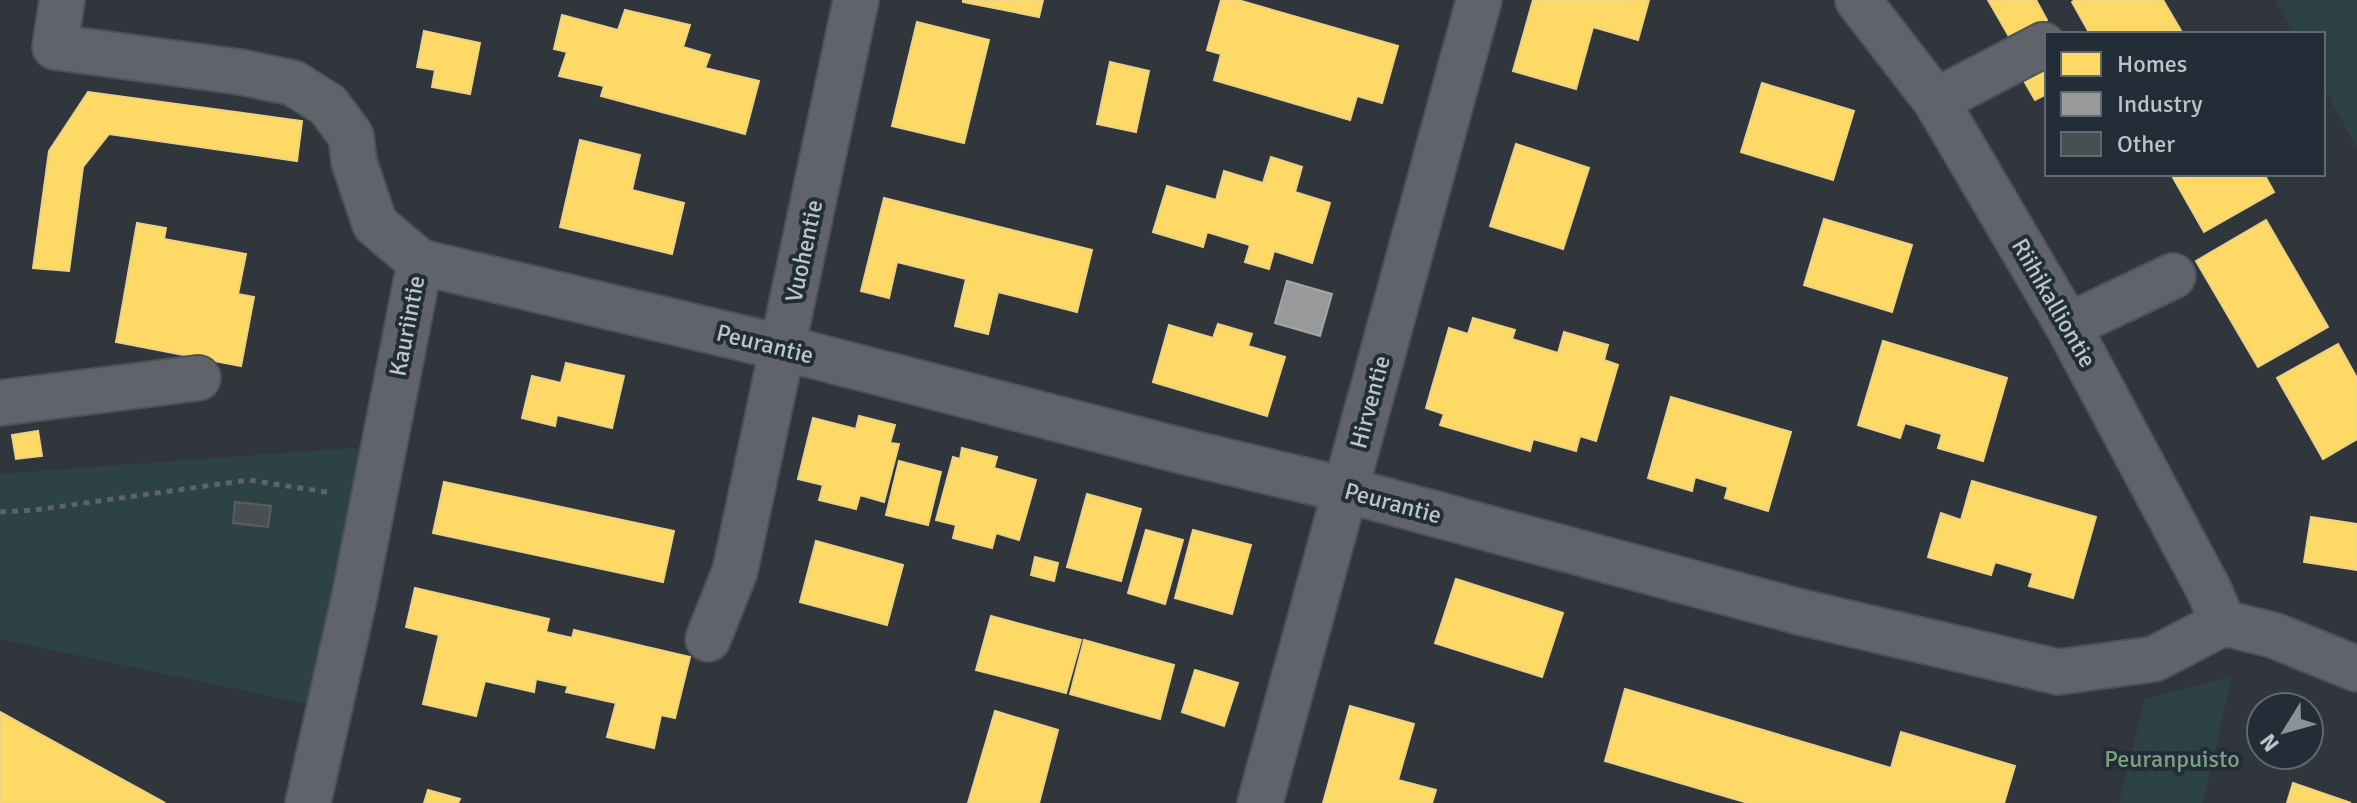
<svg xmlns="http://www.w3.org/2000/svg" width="2357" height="803" font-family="Signika,sans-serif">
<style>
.green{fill:#2d4243}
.homes{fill:#ffd966;stroke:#ebd284;stroke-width:2}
.industry{fill:#999;stroke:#a3a6a8;stroke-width:2}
.building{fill:#494e53;stroke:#585e63;stroke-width:2}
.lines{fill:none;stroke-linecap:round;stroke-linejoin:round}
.minor-casing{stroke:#4e5257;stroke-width:48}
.path{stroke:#5d6368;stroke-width:5;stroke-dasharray:6 6;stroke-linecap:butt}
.minor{stroke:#60646a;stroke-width:44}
.labels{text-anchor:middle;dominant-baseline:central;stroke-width:8;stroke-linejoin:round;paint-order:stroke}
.street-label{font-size:24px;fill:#bbc3cb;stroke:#222d37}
.park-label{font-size:24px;fill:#7b9f81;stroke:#222d37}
</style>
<rect width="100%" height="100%" fill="#30363c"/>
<g class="green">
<polygon points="2275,0 2357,0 2357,148 2323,87 2323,34 2294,34"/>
<polygon points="366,447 312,705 0,639 0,474"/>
<polygon points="2232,676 2203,803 2119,803 2145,699"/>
</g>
<g class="homes">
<polygon points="963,0 1043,0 1039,17 963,2"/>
<polygon points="1221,0 1238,0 1398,46 1382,103 1357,96 1350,120 1214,80 1221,54 1207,50"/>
<polygon points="1533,0 1649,0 1638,40 1593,27 1576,89 1513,71"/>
<polygon points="1988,0 2036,0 2047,20 2011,40"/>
<polygon points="2075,0 2163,0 2183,34 2090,34 2072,2"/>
<polygon points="625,10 690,25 683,47 710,55 705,68 759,81 745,134 601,96 604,86 559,76 567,52 554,49 562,15 618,30"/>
<polygon points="917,22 989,40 964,143 892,126"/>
<polygon points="424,31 480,43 470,94 432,87 435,70 417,67"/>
<polygon points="1110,62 1149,71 1136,132 1097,124"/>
<polygon points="2037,62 2047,79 2047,94 2035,100 2019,72"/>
<polygon points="1762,83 1854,111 1833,180 1741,152"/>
<polygon points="88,92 302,121 297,161 109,134 83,167 69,271 33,268 49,151"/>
<polygon points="580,140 640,155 632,190 684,203 672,254 560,227"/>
<polygon points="1516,144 1589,168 1563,249 1490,226"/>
<polygon points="1271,157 1302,167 1295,192 1330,203 1312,263 1274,251 1269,269 1245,262 1250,245 1207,232 1203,247 1153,232 1167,186 1216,200 1224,171 1263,183"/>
<polygon points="2171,174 2264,174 2274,192 2204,232"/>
<polygon points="884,198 1092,250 1077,312 998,292 988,334 955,326 966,279 897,262 889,298 861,291"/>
<polygon points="1824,219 1912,245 1892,312 1804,285"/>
<polygon points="2266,220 2328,327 2258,367 2196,261"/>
<polygon points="137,223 166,228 164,239 246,254 238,294 254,297 241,366 116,342"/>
<polygon points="1473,318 1515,330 1512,339 1558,353 1564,332 1608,345 1604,360 1618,365 1596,441 1580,436 1576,451 1533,439 1530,451 1440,425 1444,414 1426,408 1449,328 1468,334"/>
<polygon points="1218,324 1252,334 1248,346 1285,357 1267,416 1153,382 1169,325 1213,338"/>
<polygon points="1883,341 2007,378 1983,461 1938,448 1942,434 1905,423 1900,438 1858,425"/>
<polygon points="2338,344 2357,378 2357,439 2323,459 2277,378"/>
<polygon points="566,363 624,376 612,428 557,415 555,426 522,418 532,376 561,383"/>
<polygon points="1671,397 1791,432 1768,511 1725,498 1728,487 1695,477 1692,491 1648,478"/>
<polygon points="859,416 895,425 890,443 899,444 884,502 860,495 856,509 819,500 823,485 798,479 813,418 856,429"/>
<polygon points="38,431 42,456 16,459 12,435"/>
<polygon points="962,448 997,457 994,468 1036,480 1019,540 996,533 992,548 953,538 956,525 936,520 953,457 960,459"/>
<polygon points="899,461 941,472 928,525 886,515"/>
<polygon points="1972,481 2096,517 2073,598 2029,586 2033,573 1995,562 1991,575 1928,557 1941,513 1961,520"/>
<polygon points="444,482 674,531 663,582 433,533"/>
<polygon points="1087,494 1141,509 1121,581 1067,567"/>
<polygon points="2311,517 2357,524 2357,570 2304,562"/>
<polygon points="1146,530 1183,540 1165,604 1128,593"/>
<polygon points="1193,530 1251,545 1232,614 1175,598"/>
<polygon points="816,541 903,565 887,625 800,602"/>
<polygon points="1035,557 1058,563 1054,581 1031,575"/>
<polygon points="1456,579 1563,613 1542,677 1435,643"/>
<polygon points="415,588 549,619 546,632 572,638 574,630 690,657 675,718 661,715 654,748 607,737 616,703 566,692 568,686 536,679 534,692 485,681 476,716 423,704 439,635 406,627"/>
<polygon points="991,616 1081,640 1066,693 976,670"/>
<polygon points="1084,640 1174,665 1160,719 1070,694"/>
<polygon points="1195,670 1238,683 1224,726 1182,712"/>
<polygon points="1625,689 1891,768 1901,732 2015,766 2004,803 1748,803 1605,761"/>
<polygon points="1350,706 1414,724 1398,780 1436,790 1432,803 1323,803"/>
<polygon points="995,711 1058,730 1039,803 968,803"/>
<polygon points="0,712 165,803 0,803"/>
<polygon points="2293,783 2351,803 2287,803"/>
<polygon points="428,790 460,799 458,803 424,803"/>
</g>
<polygon class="industry" points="1287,281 1332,294 1320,336 1275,323"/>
<polygon class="building" points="235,502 271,506 268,527 233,523"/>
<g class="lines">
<defs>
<g id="minor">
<polyline points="62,0 55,47 240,72 293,83 328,105 351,136 354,162 375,224 420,262 784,348 1186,452 1346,490 1800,612 2058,672 2154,659 2223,623 2273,635 2357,669"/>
<polyline points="1858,0 1936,101 2068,326 2209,590 2223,623"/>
<polyline points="1936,101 2043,45"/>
<polyline points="2068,326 2173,276"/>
<polyline points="0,403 198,378"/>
<polyline points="708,639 735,571 856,0"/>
<polyline points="308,803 354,599 420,262"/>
<polyline points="1260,803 1479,0"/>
</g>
</defs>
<use href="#minor" class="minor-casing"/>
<polyline class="path" points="0,512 35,510 249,480 332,493"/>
<use href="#minor" class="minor"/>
</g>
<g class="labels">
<g class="street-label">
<text transform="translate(804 251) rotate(-78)">Vuohentie</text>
<text transform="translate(2054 303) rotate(60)">Riihikalliontie</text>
<text transform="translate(407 326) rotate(-79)">Kauriintie</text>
<text transform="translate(765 344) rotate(14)">Peurantie</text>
<text transform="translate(1370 402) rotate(-75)">Hirventie</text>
<text transform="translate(1393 503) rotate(15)">Peurantie</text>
</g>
<g class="park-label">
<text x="2172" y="759">Peuranpuisto</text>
</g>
</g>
<rect x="2045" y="32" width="280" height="144" fill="#222d37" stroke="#5f6972" stroke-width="2"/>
<rect x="2061" y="52" width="40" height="24" fill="#ffd966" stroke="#5f6972" stroke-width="2"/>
<text x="2117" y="72" font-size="24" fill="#bbc3cb">Homes</text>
<rect x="2061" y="92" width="40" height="24" fill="#999999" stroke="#5f6972" stroke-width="2"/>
<text x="2117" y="112" font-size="24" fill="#bbc3cb">Industry</text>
<rect x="2061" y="132" width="40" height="24" fill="#494e53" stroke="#5f6972" stroke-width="2"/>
<text x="2117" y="152" font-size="24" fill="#bbc3cb">Other</text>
<g transform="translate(2285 731) rotate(233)"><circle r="38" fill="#222d37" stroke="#5f6972" stroke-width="2"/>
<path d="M0-6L14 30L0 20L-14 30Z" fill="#8a9299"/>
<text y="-12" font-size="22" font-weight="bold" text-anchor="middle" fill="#bbc3cb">N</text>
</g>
</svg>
